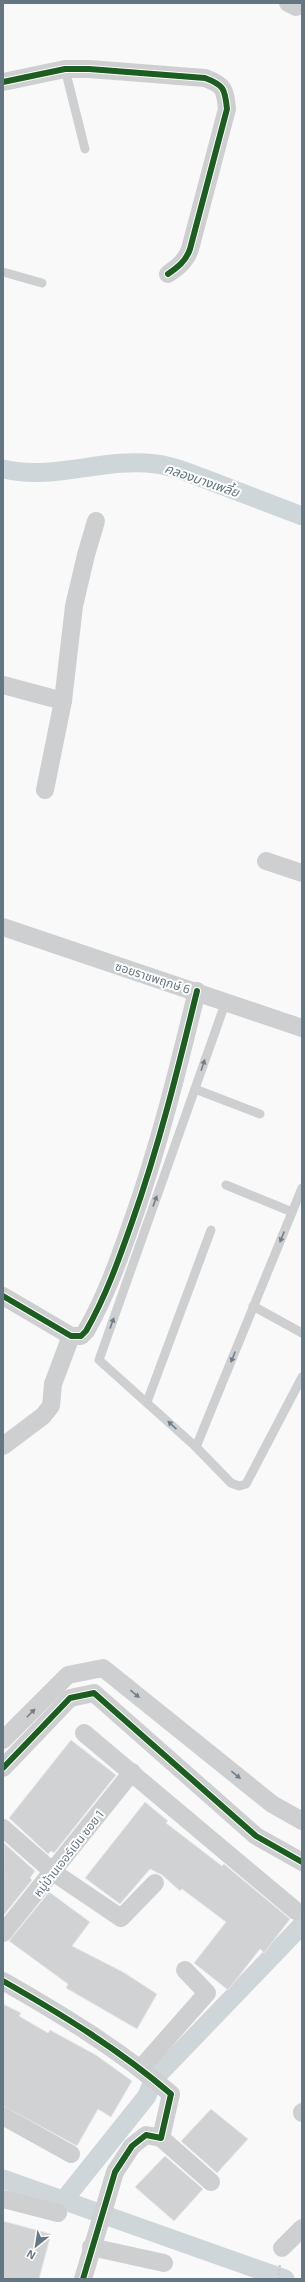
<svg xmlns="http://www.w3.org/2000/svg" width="305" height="2282" font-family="'Exo 2','Noto Sans Thai',sans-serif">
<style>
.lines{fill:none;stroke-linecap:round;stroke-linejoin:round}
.canal{stroke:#ced6d9;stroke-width:19}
.building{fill:#d0d2d3;stroke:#e8e8e8}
.path{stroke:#cbcccd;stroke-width:2.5;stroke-dasharray:2 2;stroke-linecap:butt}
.service{stroke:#cecfd0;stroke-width:9}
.minor{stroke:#cecfd0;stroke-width:18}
.cycleway-casing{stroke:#fff;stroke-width:8}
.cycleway{stroke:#1b5e20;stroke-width:6}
.oneway{fill:#707f8b}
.labels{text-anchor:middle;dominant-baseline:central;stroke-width:4;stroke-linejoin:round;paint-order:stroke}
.street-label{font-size:12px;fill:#657683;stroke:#fff}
.water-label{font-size:13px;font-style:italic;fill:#60757c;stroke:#fff}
</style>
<rect width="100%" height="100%" fill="#f9f9f9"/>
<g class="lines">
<g class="canal">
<path d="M3,469C56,481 104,457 156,464C174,466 192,474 208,480C240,492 271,504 302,516"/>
<polyline points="3,2179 285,2279"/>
<polyline points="63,2201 147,2096 153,2080 302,1925"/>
</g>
</g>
<g class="building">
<polygon points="71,1740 116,1775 54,1853 51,1851 48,1854 9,1818"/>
<polygon points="145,1802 168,1821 166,1823 222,1866 224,1864 290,1919 264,1953 260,1949 228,1990 194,1963 226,1922 182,1889 180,1891 162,1875 150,1869 120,1904 85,1878"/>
<polygon points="4,1843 35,1871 30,1878 32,1880 3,1916"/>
<polygon points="49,1892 90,1922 72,1946 123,1972 157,1994 137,2029 66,1988 68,1984 9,1941"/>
<polygon points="3,2004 21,2013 19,2016 48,2033 50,2030 96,2055 132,2081 111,2117 98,2109 77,2146 3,2106"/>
<polygon points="211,2109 248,2139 217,2173 181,2141"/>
<polygon points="165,2156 203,2189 174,2221 135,2187"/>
<polygon points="3,2221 51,2234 39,2279 3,2279"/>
</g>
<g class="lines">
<polyline class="path" points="278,2279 280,2264"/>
<g class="service">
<polyline points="65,69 85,149"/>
<polyline points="3,272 42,283"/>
<polyline points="226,1001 99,1360 196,1447 302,1188"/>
<polyline points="195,1089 260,1114"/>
<polyline points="226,1185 292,1212"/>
<polyline points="253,1306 302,1333"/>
<polyline points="147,1402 211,1230"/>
<polyline points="196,1447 231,1483 239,1486 246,1484 302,1377"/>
</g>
<g class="minor">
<polyline points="288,3 296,7"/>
<path d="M3,82L65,69H89L205,78C224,85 225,89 227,109L190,249C186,261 178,267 168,274"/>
<polyline points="3,685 63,701 45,790"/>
<polyline points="63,701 74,606 86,555 96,521"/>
<polyline points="266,861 302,873"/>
<polyline points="3,927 302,1028"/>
<path d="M3,1296L71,1336H81L86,1331C106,1296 119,1259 132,1222C159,1146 178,1069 197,991"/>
<polyline points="3,1446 43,1416 51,1406 53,1384 71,1336"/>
<polyline points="84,1733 296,1911"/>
<polyline points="3,1740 68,1675 103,1668 272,1804 302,1821"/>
<polyline points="3,1768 70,1698 94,1693 256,1836 302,1862"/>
<polyline points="3,1828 53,1872 121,1918 155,1883"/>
<polyline points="3,1933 132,1772"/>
<path d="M3,1981C61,2014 120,2050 171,2094L161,2138L146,2135L132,2146L115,2172L83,2279"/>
<polyline points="141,2068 207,1993 185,1970"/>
<polyline points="302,2113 302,2112"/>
<polyline points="3,2116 71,2154"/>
<polyline points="161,2138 211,2182"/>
<polyline points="3,2199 58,2213"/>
<polyline points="91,2247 164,2263"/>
<polyline points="282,2248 302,2228"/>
</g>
<defs>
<g id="cycleway">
<path d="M3,82L65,69H89L205,78C224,85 225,89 227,109L190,249C186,261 178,267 168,274"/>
<path d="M3,1296L71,1336H81L86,1331C106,1296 119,1259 132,1222C159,1146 178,1069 197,991"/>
<polyline points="3,1768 70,1698 94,1693 256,1836 302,1862"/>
<path d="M3,1981C61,2014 120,2050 171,2094L161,2138L146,2135L132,2146L115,2172L83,2279"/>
</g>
</defs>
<use href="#cycleway" class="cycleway-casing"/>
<use href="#cycleway" class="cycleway"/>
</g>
<defs><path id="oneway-solid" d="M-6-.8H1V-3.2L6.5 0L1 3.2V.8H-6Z"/></defs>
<g class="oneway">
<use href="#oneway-solid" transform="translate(203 1065) rotate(-71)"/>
<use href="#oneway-solid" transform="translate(155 1201) rotate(-70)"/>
<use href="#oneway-solid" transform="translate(282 1237) rotate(112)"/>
<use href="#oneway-solid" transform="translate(112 1323) rotate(-70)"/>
<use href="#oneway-solid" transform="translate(233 1357) rotate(112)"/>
<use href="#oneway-solid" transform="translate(172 1425) rotate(-137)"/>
<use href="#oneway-solid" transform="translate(135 1694) rotate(39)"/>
<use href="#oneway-solid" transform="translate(31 1713) rotate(-45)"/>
<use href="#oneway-solid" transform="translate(236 1775) rotate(39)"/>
</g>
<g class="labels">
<g class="street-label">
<text transform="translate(153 977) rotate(18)">ซอยราชพฤกษ์ 6</text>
<text transform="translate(68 1853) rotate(-52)">หมู่บ้านเออร์เบิน ซอย 1</text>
</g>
<g class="water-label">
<text transform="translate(202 480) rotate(19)">คลองบางเพลี้ย</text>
</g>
</g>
<rect width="305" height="2282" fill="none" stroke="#657683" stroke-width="8"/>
<g transform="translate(36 2246) rotate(210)" stroke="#ffffff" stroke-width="3" paint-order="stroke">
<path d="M0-3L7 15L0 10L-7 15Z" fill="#657683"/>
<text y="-6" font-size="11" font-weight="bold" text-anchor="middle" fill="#657683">N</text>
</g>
</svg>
